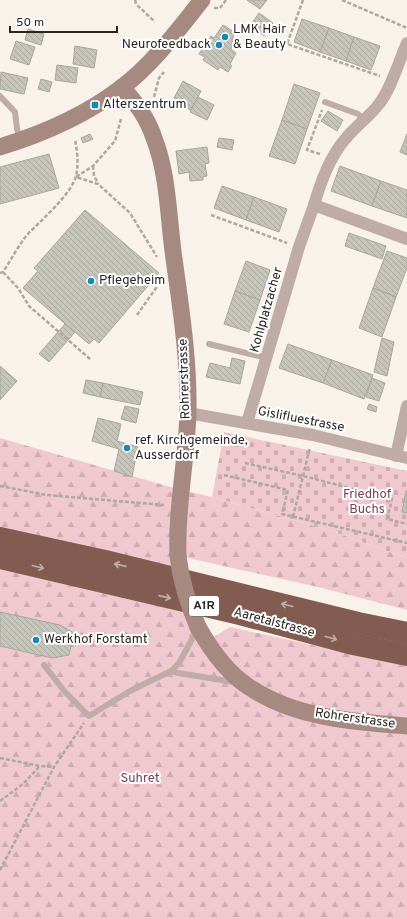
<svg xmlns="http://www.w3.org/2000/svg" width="407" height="919" font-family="Overpass,sans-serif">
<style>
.forest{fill:url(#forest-firs)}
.cemetery{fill:url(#cemetery-stones)}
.building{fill:url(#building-back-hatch);stroke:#a8a79d}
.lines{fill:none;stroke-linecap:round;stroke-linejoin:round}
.path{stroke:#ada8a2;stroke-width:2.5;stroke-dasharray:4 2;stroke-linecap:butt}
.service{stroke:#c0aca6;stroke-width:6}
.minor{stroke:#c0aca6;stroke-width:12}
.secondary{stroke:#a68a81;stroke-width:17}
.motorway{stroke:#825c50;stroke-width:22}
.secondary-bridge{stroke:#a68a81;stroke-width:17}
.oneway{stroke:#c0aea8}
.poi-dot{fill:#1989af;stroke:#fff;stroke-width:1.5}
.labels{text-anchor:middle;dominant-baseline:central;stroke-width:4;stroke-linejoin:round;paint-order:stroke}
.shield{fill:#fff;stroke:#686664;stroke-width:1}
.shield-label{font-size:12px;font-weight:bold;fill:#282522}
.poi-label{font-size:13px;fill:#282522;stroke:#fff;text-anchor:start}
.street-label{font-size:13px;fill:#282522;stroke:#fff}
.park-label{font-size:13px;fill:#7b404e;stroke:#fff}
</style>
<defs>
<pattern id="forest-firs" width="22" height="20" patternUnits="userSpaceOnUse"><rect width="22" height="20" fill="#f0c9d0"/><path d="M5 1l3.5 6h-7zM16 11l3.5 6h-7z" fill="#ceacb2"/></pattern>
<pattern id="cemetery-stones" width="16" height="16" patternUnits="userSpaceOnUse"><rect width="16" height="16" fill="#f0c9d0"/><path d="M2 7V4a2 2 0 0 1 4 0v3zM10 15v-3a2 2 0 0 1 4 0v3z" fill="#ceacb2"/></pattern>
<pattern id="building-back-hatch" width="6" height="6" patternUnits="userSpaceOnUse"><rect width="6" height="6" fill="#c6c5bb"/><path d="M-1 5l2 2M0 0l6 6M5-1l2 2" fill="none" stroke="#aaa9a0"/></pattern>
</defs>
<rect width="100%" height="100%" fill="#f9f2ea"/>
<polygon class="forest" points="0,438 181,490 212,497 329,530 407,558 407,610 322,588 179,556 206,642 230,627 407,666 407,919 0,919"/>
<polygon class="cemetery" points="224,432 407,471 407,558 329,530 212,497"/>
<g class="building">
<polygon points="247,0 267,0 260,9"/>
<polygon points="259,13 273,23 264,36 250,26"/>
<polygon points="302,19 329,28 320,52 294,42"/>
<polygon points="223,25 234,32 231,49 236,53 230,64 232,66 228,72 220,67 218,70 203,60 205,57 199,54 211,36 214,38"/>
<polygon points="329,28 354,37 346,61 320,52"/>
<polygon points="28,29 44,34 41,45 25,40"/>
<polygon points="354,37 380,46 371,70 346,61"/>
<polygon points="16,41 35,47 29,65 10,59"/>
<polygon points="75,46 97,50 94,68 73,64"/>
<polygon points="57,65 78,68 76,83 55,80"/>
<polygon points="1,72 28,78 24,94 0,89"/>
<polygon points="41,79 52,82 49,92 38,89"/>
<polygon points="183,81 201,91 191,110 179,104 180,102 174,98"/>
<polygon points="294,84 320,93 307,129 282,120"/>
<polygon points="198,97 214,105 207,120 190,112"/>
<polygon points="328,111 343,120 337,131 321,121"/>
<polygon points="282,120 307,129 295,164 269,156"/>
<polygon points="90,134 93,139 83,143 81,138"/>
<polygon points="407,134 407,155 400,152"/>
<polygon points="219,138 234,140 232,150 217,147"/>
<polygon points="207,147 209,163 205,164 207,176 203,177 203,180 190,181 189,172 179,174 176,151"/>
<polygon points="49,154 59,188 0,204 0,167"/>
<polygon points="340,166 381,181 372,206 331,191"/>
<polygon points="381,181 407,190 407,218 372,206"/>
<polygon points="222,186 254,197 246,220 214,208"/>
<polygon points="254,197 287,209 279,232 246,220"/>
<polygon points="85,210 159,273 99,343 94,339 89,344 23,288 38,271 34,268"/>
<polygon points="349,233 386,246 382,259 345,246"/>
<polygon points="387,251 407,258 407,268 396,297 373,288"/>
<polygon points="246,261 270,270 260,300 235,291"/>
<polygon points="373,288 396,297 382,337 359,328"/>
<polygon points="235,291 260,300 249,332 224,324"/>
<polygon points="65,324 75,332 49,362 39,354"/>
<polygon points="382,338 394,342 387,376 374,372"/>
<polygon points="288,344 332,360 323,383 279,368"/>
<polygon points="232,358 245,361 240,384 206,377 210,363 230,368"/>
<polygon points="332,360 373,375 364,399 323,383"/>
<polygon points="0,366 17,381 0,400"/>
<polygon points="372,378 385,383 379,401 366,397"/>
<polygon points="86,380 103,383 100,397 83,393"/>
<polygon points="103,383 143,392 140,405 100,397"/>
<polygon points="369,404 377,407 376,412 367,409"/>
<polygon points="125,406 139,409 136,423 121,419"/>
<polygon points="98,418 121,424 117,441 138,447 132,477 114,471 119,449 92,441"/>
<polygon points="406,491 407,491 407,513 402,512"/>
<polygon points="0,612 60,625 74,633 69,655 52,658 0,646"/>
</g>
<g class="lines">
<g class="path">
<polyline points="135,0 136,4 155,22"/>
<polyline points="303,0 287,44 380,76"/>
<polyline points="342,0 407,28"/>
<polyline points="214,8 220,8 226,0"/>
<polyline points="154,97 159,78 164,72"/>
<polyline points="121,119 115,141 93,166 76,177 98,184 130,213 157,257"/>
<polyline points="320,154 307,150 322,110"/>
<polyline points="93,166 94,176 98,183"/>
<polyline points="211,215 287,243"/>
<polyline points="3,272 18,288 29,306 90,359"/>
<path d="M0,273L3,272C11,260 18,246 27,235C41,220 71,195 76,176C79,163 77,151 75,139"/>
<polyline points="137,315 161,281"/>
<polyline points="245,463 303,476 392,499 387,519 407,524"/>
<polyline points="224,475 288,490 282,514 407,543"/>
<polyline points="0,486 47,495 164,505"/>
<polyline points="293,517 310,447"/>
<polyline points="0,758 40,766 54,767"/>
<polyline points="0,801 23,784 39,767"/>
<polyline points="0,870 54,767 84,723"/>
</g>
<g class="service">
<polyline points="0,96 15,112 17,129 20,138"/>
<polyline points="325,102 358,114 363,119"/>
<polyline points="209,344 267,358"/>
<polyline points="44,665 65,692 89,716 130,691 171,671 179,663 197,630"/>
<polyline points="171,671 178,673 234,682"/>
</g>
<g class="minor">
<path d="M407,43C399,61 391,89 379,104C370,116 357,125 347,137C330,156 321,181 314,205L407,239"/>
<polyline points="188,413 313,435 407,458"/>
<polyline points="247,423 299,247 314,205"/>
<polyline points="396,456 407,406"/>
</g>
<g class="secondary">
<path d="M122,87C136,103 147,117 154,138C168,174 168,213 173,251C180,304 189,357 188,411C187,459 176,507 178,556"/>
<path d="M0,147C42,134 86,115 121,88C153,64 177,31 202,0"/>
<path d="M198,627C211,650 227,673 249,687C295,718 353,722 407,726"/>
</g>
<g class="motorway">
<polyline points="0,538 105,561 358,623 407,633"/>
<polyline points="0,558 240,614 353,644 407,655"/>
</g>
<path class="secondary-bridge" d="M178,556C181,582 188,604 198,627"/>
</g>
<defs><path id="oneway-shaft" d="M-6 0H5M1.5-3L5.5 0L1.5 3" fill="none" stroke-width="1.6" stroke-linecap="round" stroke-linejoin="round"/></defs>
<g class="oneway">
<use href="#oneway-shaft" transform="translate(120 565) rotate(-167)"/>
<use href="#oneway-shaft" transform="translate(38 567) rotate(14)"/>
<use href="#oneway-shaft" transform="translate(165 597) rotate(13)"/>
<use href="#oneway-shaft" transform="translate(287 605) rotate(-166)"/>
<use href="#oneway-shaft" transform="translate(331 638) rotate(15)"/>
</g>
<g class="poi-dot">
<circle cx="225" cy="37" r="4"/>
<circle cx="219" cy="45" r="4"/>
<rect x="91" y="101" width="8" height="8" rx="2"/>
<circle cx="91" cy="281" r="4"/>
<circle cx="127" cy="448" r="4"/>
<circle cx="36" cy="640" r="4"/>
</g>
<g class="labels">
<rect class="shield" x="189" y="596" width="30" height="20" rx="3"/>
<g class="shield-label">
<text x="204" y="606">A1R</text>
</g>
<g class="poi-label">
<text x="233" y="30">LMK Hair<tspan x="233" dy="15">&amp; Beauty</tspan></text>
<text x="211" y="45" text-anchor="end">Neurofeedback</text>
<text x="103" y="105">Alterszentrum</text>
<text x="99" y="281">Pflegeheim</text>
<text x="135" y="441">ref. Kirchgemeinde,<tspan x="135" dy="15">Ausserdorf</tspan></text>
<text x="44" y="640">Werkhof Forstamt</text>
</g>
<g class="street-label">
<text transform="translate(267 310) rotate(-74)">Kohlplatzacher</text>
<text transform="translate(185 379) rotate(-92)">Rohrerstrasse</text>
<text transform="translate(301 420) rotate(11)">Gislifluestrasse</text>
<text transform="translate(274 623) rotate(15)">Aaretalstrasse</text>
<text transform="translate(355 719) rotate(8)">Rohrerstrasse</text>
</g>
<g class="park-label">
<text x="367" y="495">Friedhof<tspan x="367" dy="15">Buchs</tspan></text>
<text x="140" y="779">Suhret</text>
</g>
</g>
<path d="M10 26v6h107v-6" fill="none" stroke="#282522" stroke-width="2"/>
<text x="16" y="26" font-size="12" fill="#282522" stroke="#ffffff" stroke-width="3" paint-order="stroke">50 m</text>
</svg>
